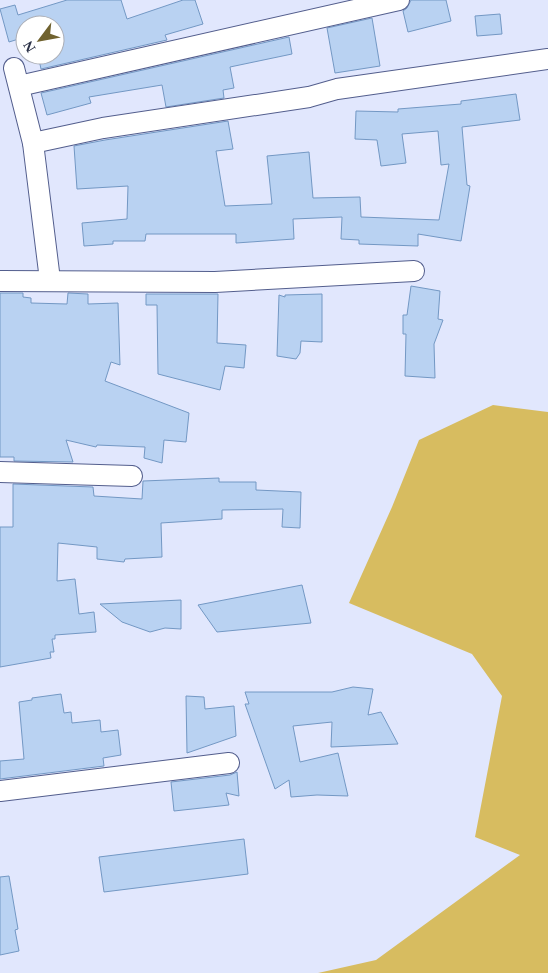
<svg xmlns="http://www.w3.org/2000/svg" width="548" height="973" font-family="Georgia,serif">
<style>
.green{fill:#d7bc60}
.building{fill:#b9d2f2;stroke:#7398c4}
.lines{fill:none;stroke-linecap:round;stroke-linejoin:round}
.minor-casing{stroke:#535e8d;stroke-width:22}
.minor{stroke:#fff;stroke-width:20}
</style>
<rect width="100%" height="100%" fill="#e1e7fd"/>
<polygon class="green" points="493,405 548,412 548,973 318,973 376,960 520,855 475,837 502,696 472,654 349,603 392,507 419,440"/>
<g class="building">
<polygon points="67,0 121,0 127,19 183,0 195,0 203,24 165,35 167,40 41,69 38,55 55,55 55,25 25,25 25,37 9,42 0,9 15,5 18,15"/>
<polygon points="411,0 446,0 451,21 408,32 403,11 407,8"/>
<polygon points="500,14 502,34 477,36 475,16"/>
<polygon points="372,18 380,66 335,73 327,28"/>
<polygon points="289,37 292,54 230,67 234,88 223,90 224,98 166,107 162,85 89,97 91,103 47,115 41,93"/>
<polygon points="516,94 520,120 462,127 467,185 470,186 461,241 418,234 418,246 359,244 359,240 341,239 342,217 293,219 294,239 236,243 236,234 146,234 145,241 113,241 113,244 84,246 82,223 127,219 128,186 77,189 74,146 105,140 228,121 233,149 216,151 225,206 272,204 267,156 309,152 313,198 360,197 361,217 439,220 449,164 441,165 438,131 402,134 406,163 381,166 377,140 355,139 356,111 398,112 398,109 461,104 461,101"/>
<polygon points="411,286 440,291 438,319 443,320 434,344 435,378 405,376 406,334 403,334 403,315 407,315"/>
<polygon points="0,293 23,293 23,297 31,298 31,303 67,304 68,293 88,294 88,304 118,303 120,365 111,362 105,381 189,413 186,442 164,440 162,463 144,458 145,447 97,445 96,447 66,440 73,462 14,461 14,457 0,457"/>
<polygon points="146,294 218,294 217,343 246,345 244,368 225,366 220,390 158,374 157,305 146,305"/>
<polygon points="322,294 322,342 301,341 300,353 296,359 277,356 279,295 285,297 285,295"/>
<polygon points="219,478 219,482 256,482 256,490 301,492 300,528 282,527 283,509 222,510 222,519 161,523 162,557 125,559 124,562 97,559 97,547 58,543 57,581 75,579 79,614 94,612 96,632 55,635 55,639 52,639 54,652 50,652 51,658 0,667 0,527 13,527 13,484 93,487 94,496 142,499 143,481"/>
<polygon points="302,585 311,623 217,632 198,605"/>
<polygon points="181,600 181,629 165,628 150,632 122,622 100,604"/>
<polygon points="353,687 373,689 368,715 381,712 398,744 331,747 332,722 293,726 300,762 338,753 348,796 317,795 291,797 289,780 275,789 245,704 249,704 245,692 332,692"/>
<polygon points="61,694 64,713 71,712 72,723 100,720 101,732 118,730 121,755 103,758 104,766 0,779 0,761 24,759 19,702 32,700 32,698"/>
<polygon points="186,696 204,697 205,709 234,706 236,736 187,753"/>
<polygon points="237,772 239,796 226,793 229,805 174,811 171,782 230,775"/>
<polygon points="244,839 248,874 104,892 99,857"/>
<polygon points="9,876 18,929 15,930 19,951 0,955 0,877"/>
</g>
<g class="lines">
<defs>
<g id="minor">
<polyline points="14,68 33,143 50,280"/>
<polyline points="19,86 399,0"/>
<polyline points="33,143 103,128 309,97 337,89 548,59"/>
<polyline points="0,281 215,282 414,271"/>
<polyline points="0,472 132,476"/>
<polyline points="0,791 229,763"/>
</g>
</defs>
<use href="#minor" class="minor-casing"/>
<use href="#minor" class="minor"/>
</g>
<g transform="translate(40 40) rotate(238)"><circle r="24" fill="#ffffff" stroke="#abaeb6"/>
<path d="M0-4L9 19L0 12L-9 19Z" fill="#70622f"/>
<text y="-8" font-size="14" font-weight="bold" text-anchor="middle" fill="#2e3449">N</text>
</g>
</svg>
